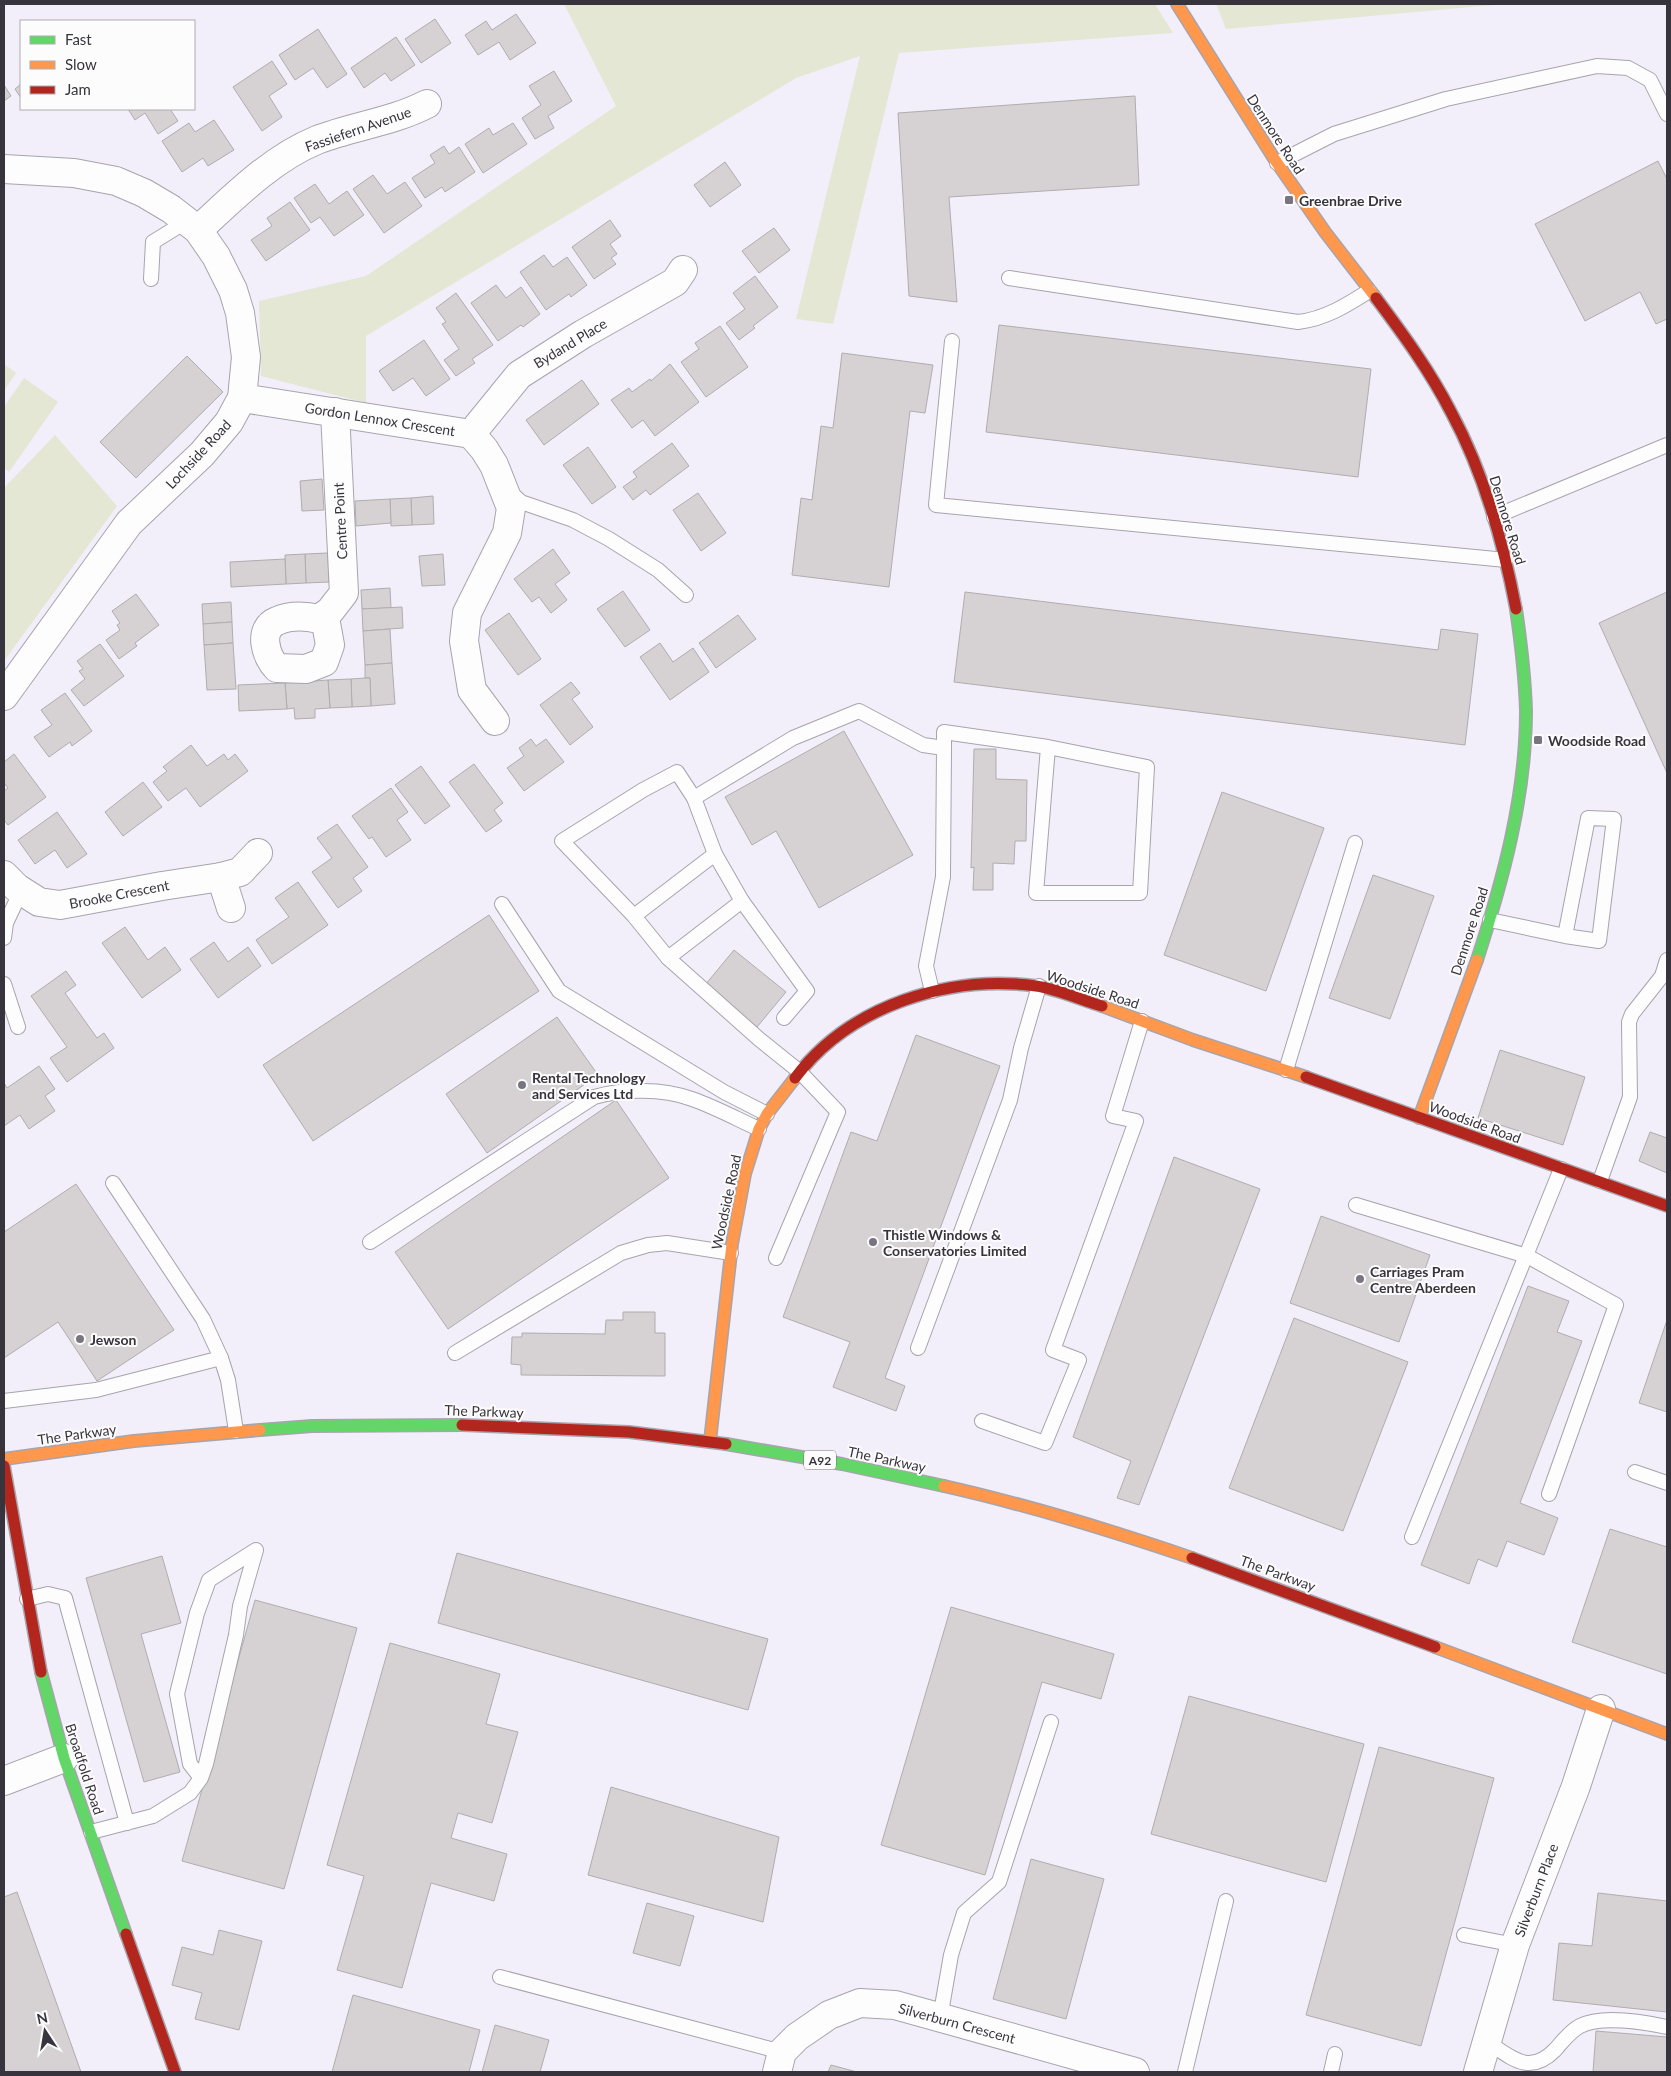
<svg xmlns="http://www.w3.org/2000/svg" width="1671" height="2076" font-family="Lato,sans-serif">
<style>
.green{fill:#e4e7d4}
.building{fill:#d6d1d2;stroke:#b1acae}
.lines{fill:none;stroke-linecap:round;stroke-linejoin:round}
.lane-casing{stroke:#a7a4ac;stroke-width:16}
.street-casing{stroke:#a7a4ac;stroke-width:30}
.fast-casing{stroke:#a7a4ac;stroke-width:14}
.slow-casing{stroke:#a7a4ac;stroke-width:14}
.jam-casing{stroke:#a7a4ac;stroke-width:14}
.lane{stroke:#fdfdfe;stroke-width:14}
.street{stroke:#fdfdfe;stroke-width:28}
.fast{stroke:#63d668;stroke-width:11}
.slow{stroke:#ff974d;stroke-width:11}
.jam{stroke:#b3261e;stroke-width:11}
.poi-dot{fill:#797580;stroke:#fcfcfc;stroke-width:2}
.labels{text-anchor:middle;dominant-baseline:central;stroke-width:4;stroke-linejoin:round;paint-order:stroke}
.shield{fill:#fcfcfc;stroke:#737077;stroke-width:1}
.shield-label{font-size:12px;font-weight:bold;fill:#38343e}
.street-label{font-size:14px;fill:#38343e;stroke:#fcfcfc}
.poi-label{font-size:14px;font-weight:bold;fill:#38343e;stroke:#fcfcfc;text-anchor:start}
</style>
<rect width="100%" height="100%" fill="#f2effa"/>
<g class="green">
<polygon points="564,4 1155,4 1173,33 899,53 833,324 796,319 860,56 796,78 366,336 366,403 261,376 259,301 366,276 616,106"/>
<polygon points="1216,4 1505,4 1226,29"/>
<polygon points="4,364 16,373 4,391"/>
<polygon points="24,378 58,402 9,472 4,468 4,407"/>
<polygon points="55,435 117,506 4,661 4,488"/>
</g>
<g class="building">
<polygon points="516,14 536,43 510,60 499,42 478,55 465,35 486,21 492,30"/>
<polygon points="435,19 451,43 421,63 405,39"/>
<polygon points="318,29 347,74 327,88 313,68 295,80 279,55"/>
<polygon points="396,37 415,65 391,81 385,73 364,88 351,68"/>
<polygon points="272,61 287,84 269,96 282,117 262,131 233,87"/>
<polygon points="554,71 572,101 548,116 554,128 535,139 522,118 541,105 529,86"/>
<polygon points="21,84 21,98 15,89"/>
<polygon points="4,85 11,96 4,101"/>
<polygon points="1135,96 1139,185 949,197 957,302 909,296 898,113"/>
<polygon points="128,109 170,109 178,121 158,134 145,113 135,120"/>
<polygon points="214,120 234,150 208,166 203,158 182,172 162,141 189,123 195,132"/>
<polygon points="513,123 527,144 483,173 465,144 489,128 493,135"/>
<polygon points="444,146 449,154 459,147 475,172 445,192 442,187 425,198 412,178 435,163 430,155"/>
<polygon points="1658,161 1667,179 1667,319 1656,324 1640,292 1585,321 1535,224"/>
<polygon points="725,162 741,185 710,207 694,185"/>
<polygon points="373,175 387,194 405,182 422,206 384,233 353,189"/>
<polygon points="315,184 329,204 347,191 364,215 334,236 320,217 311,223 294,198"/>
<polygon points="290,202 310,230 266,261 251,240 272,226 267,218"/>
<polygon points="610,220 621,236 610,244 617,254 611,258 616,264 594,279 572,247"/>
<polygon points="774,228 790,250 759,273 742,251"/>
<polygon points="544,255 553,267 567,257 587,285 571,297 569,294 546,310 520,272"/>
<polygon points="755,276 778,307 753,326 755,328 739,340 726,323 745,309 733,293"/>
<polygon points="496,285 506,298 521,287 540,314 523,327 521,325 498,341 471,303"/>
<polygon points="456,293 493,345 472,359 475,363 456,376 444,360 459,349 442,324 446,322 436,308"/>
<polygon points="999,325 1371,369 1358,477 986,432"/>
<polygon points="720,326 748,367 706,397 681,362 699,349 695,343"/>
<polygon points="424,340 450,379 426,396 413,378 393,391 379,371"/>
<polygon points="842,353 933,365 925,413 910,411 889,587 792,575 801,498 812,500 821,426 833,428"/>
<polygon points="187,356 223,392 136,478 100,442"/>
<polygon points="670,364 699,402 655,436 643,420 632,428 611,400 629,388 632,392 650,379 651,381"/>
<polygon points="582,380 599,404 544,445 526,420"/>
<polygon points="672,443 689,466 650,495 646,490 633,500 623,487 637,477 633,472"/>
<polygon points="588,447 616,487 592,504 563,465"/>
<polygon points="322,479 324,510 302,511 300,481"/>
<polygon points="698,493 726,533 701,551 673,510"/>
<polygon points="433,496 434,524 412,525 411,498"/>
<polygon points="411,498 412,525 391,526 390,499"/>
<polygon points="390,499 391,523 356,526 355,501"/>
<polygon points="553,549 570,573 555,584 567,600 551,613 539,597 532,602 514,579"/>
<polygon points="328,553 329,582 306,583 305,554"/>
<polygon points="305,554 306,583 286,584 285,555"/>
<polygon points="443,554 445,585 422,586 419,556"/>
<polygon points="285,559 286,584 231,587 230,562"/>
<polygon points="390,588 391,608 362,609 361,590"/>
<polygon points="623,591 650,630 625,647 597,609"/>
<polygon points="965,592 1438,650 1441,629 1478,634 1465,745 954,682"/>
<polygon points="1667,592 1667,773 1599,623"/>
<polygon points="136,594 159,625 135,643 137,646 119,659 106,640 120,630 117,625 120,623 112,611"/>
<polygon points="231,602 232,622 203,624 202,604"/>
<polygon points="402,607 403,628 363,631 362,609"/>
<polygon points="509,613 541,659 518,675 485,630"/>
<polygon points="738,615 756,639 716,668 699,643"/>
<polygon points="232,622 233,643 204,645 203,624"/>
<polygon points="390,629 392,663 365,665 363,631"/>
<polygon points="233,643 236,689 207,690 204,645"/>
<polygon points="660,643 673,662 693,648 709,672 670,700 640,657"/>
<polygon points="100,644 124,676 84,706 71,690 85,679 79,671 83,669 77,661"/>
<polygon points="392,663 395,704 371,706 370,678 365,678 365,665"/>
<polygon points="365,678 370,678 371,706 352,707 351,679"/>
<polygon points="351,679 352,707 330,708 328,680"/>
<polygon points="328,680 330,708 315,709 315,718 295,719 294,708 287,709 285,683"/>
<polygon points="571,682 580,693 572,699 593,727 570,745 540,705"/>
<polygon points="285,683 287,709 239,711 238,685"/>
<polygon points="65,693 92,731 72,746 70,742 49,757 34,737 52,725 41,710"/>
<polygon points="844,731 913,855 819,908 776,831 752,845 725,797"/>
<polygon points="531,739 536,746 546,739 564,762 524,791 507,768 524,756 519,748"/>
<polygon points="191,745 207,766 224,754 228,760 235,754 248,771 200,807 186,788 168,801 153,782 167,771 163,767"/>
<polygon points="974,749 996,749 996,779 1027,780 1026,841 1015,841 1014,864 993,863 993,890 973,890 974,867 971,868"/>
<polygon points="14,754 46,797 8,825 4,820 4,791 8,788 4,783 4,762"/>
<polygon points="474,764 503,803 494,810 502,821 486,832 449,782"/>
<polygon points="421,766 450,806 425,824 395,785"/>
<polygon points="143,782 162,807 123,836 105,812"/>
<polygon points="391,788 408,812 397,820 411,840 386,857 372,837 369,839 352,816"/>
<polygon points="1222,792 1324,828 1266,991 1164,955"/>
<polygon points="57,812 87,854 67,868 55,850 35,864 18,840"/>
<polygon points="337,824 368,867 353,878 362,891 338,908 312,872 332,858 317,838"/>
<polygon points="1373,875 1434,896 1390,1019 1329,998"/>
<polygon points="298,882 328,925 272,964 256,940 289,917 275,898"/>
<polygon points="489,915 539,991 313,1141 263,1065"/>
<polygon points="125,927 148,960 165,947 181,970 142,998 102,943"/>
<polygon points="214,942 228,962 248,947 261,966 218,998 190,959"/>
<polygon points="734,950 786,992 757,1027 705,985"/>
<polygon points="66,971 76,985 65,993 97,1038 104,1033 114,1048 67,1082 50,1058 67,1047 31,996"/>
<polygon points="557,1017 598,1075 487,1153 446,1094"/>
<polygon points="916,1035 1000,1066 885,1378 905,1386 896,1411 833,1387 850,1342 783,1317 851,1132 877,1141"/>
<polygon points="1500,1050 1585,1077 1563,1145 1478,1118"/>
<polygon points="39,1066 55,1089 45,1096 55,1111 29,1129 20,1115 4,1126 4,1083 7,1088"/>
<polygon points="616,1100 669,1178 448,1329 395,1252"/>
<polygon points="1650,1132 1667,1138 1667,1173 1639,1161"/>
<polygon points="1174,1157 1260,1189 1139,1505 1117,1498 1131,1461 1073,1437"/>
<polygon points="76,1184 174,1330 97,1381 58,1322 4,1358 4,1232"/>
<polygon points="1321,1216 1430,1255 1399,1342 1290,1303"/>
<polygon points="1528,1286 1569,1301 1557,1332 1582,1341 1520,1503 1558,1518 1544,1555 1507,1541 1497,1567 1478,1559 1469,1584 1421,1565"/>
<polygon points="623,1312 655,1312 655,1333 665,1333 665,1376 521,1375 521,1365 511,1364 512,1337 522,1337 522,1333 605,1334 606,1320 623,1320"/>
<polygon points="1294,1318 1408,1362 1343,1531 1229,1488"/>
<polygon points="1667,1320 1667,1412 1639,1403"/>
<polygon points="1610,1529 1667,1547 1667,1674 1572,1642"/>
<polygon points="457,1553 768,1639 748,1710 438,1623"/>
<polygon points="162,1556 181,1623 141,1634 180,1772 144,1782 86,1578"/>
<polygon points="255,1600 357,1628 284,1889 182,1861"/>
<polygon points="951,1607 1114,1654 1101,1699 1042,1682 985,1875 881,1845"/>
<polygon points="390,1643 500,1674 486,1724 518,1732 492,1823 458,1813 451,1838 507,1854 494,1901 431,1883 402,1988 337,1970 364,1876 327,1865"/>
<polygon points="1189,1696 1364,1744 1326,1882 1151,1834"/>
<polygon points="1379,1747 1494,1778 1421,2046 1306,2015"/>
<polygon points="611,1787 779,1837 763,1922 588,1875"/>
<polygon points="1031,1859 1104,1879 1066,2019 993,1999"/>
<polygon points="17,1892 81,2072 4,2072 4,1897"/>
<polygon points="1598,1893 1667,1901 1667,2012 1553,2000 1559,1943 1592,1946"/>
<polygon points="647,1903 694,1916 680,1966 633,1953"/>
<polygon points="219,1930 262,1941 239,2030 195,2019 202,1993 172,1985 182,1947 213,1955"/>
<polygon points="353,1995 480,2030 469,2072 332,2072"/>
<polygon points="495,2025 549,2040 540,2072 482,2072"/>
<polygon points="1596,2031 1667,2037 1667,2072 1593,2072"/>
<polygon points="831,2065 857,2072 828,2072"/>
</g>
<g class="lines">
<defs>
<g id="lane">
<polyline points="1277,163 1334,134 1446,99 1597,66 1628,68 1650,80 1667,114"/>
<path d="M1009,278L1298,322C1325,319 1347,305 1369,291"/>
<polyline points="151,279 153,242 187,221"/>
<polyline points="952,341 936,505 1506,560"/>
<polyline points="511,493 521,502 573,520 609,539 658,570 686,595"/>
<polyline points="1494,517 1667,445"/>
<polyline points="944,748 944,732 1048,747 1147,767 1140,893 1036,893 1048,747"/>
<polyline points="742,901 807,991 784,1018"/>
<polyline points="502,904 559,991 724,1092 767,1114"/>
<polyline points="634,916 715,854 694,798"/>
<polyline points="1490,920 1565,936 1588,818 1614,819 1599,941 1565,936"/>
<polyline points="4,938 6,923 21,891"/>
<polyline points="668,958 742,901 715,854"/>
<polyline points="4,984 18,1027"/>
<polyline points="1286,1070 1355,843"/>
<polyline points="1600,1181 1630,1097 1629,1022 1632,1014 1662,976 1667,960"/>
<polyline points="113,1183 203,1319 221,1358 228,1380 236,1431"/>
<polyline points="1356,1205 1527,1256 1616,1305 1549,1494"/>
<path d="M370,1242L594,1097C624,1089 662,1088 692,1099C715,1107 737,1119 759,1129"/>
<polyline points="776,1258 838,1112 800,1072 759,1039 668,958 634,916 562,841 643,790 677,772 694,798 793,738 859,711 923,745 944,748 943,877 926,966 932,991"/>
<polyline points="918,1348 1010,1100 1021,1048 1039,986"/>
<polyline points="455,1353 621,1253 648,1245 667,1243 731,1253"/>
<polyline points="4,1401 96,1390 221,1358"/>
<polyline points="982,1421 1045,1443 1079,1360 1053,1350 1136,1121 1113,1116 1142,1021"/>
<polyline points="1635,1472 1667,1483"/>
<polyline points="1412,1537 1561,1169"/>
<polyline points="27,1599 48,1594 65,1598 127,1823"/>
<polyline points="91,1832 153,1816 190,1793 201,1778 206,1764 236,1635 240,1606 256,1550 209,1580 197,1613 177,1694 190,1764 201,1778"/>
<polyline points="1464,1935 1515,1945"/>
<polyline points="500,1977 782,2052"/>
<polyline points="940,2018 951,1955 964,1913 999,1882 1051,1722"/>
<path d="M1486,2041C1512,2058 1529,2076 1555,2050C1563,2041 1569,2032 1580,2026C1601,2015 1644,2022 1667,2027"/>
<polyline points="1185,2072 1226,1901"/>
<polyline points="1331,2072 1335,2054"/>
</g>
<g id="street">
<polyline points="4,169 74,173 116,181 144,193 171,209 198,230 216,256 233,290 240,313 246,357 242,398 229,422 202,454 129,523 4,696"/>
<path d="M198,230C234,197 271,159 317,140C353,126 392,122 427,104"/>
<polyline points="242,398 471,434 484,449 494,465 511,508 507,533 467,613 464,641 472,690 495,721"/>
<polyline points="471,434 519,375 583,334 675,282 683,270"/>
<path d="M319,619L326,623L330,645L324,662L306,669L277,668C266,657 257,629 277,621C290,615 306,616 319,619L330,611L344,593L335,412"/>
<polyline points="4,875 17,888 39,902 60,905 162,886 221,877 240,872 258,853"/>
<polyline points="221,877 231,908"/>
<polyline points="4,1781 64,1758"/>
<polyline points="777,2072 782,2052 797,2037 829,2015 860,2003 895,2005 1135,2072"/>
<polyline points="1478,2072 1515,1945 1576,1786 1601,1709"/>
</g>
<g id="fast">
<path d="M1477,960C1503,880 1526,796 1526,711C1525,677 1521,643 1516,609"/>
<polyline points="260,1430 312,1426 462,1425"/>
<polyline points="726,1444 842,1464 944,1486"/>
<polyline points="41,1672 64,1758 126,1934"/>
</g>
<g id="slow">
<polyline points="1177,4 1275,160 1325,232 1376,298"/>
<polyline points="1102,1006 1193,1040 1306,1077"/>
<polyline points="1419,1118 1477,960"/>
<polyline points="710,1441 732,1244 745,1174 759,1129 767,1114 795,1078"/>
<polyline points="4,1459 134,1441 260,1430"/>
<path d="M944,1486C1028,1505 1110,1530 1192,1558"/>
<polyline points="1435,1647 1667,1734"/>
</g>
<g id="jam">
<path d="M1376,298C1403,334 1430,371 1451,412C1484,473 1503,541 1516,609"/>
<polyline points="1306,1077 1667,1206"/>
<path d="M795,1078C849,1006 949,974 1036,986C1058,989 1081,1000 1102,1006"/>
<polyline points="462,1425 629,1432 726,1444"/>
<polyline points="4,1466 41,1672"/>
<polyline points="1192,1558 1435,1647"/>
<polyline points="126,1934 175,2072"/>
</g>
</defs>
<use href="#lane" class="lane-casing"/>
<use href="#street" class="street-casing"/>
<use href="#fast" class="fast-casing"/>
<use href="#slow" class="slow-casing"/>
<use href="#jam" class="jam-casing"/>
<use href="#lane" class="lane"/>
<use href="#street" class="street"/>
<use href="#fast" class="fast"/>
<use href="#slow" class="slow"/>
<use href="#jam" class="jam"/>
</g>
<g class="poi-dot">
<rect x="1284" y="195" width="10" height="10" rx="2.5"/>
<rect x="1533" y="735" width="10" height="10" rx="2.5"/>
<circle cx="522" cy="1085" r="5"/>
<circle cx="873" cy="1242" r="5"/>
<circle cx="1360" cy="1279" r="5"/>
<circle cx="80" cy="1339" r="5"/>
</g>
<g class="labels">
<rect class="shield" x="804" y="1450.5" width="32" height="19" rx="4"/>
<g class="shield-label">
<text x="820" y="1460">A92</text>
</g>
<g class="street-label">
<text transform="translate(358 129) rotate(-19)">Fassiefern Avenue</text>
<text transform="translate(1276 134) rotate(57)">Denmore Road</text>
<text transform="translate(570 343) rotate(-31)">Bydand Place</text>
<text transform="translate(380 419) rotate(9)">Gordon Lennox Crescent</text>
<text transform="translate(198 454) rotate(-47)">Lochside Road</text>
<text transform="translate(1508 520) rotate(73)">Denmore Road</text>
<text transform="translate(340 521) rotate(-93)">Centre Point</text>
<text transform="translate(119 894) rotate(-11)">Brooke Crescent</text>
<text transform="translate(1469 931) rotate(-72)">Denmore Road</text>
<text transform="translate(1093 989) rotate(18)">Woodside Road</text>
<text transform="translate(1475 1122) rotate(20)">Woodside Road</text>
<text transform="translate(726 1202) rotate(-78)">Woodside Road</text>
<text transform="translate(484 1411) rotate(2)">The Parkway</text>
<text transform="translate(77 1434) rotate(-8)">The Parkway</text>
<text transform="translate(887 1459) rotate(12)">The Parkway</text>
<text transform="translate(1278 1573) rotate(20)">The Parkway</text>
<text transform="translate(85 1769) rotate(72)">Broadfold Road</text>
<text transform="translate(1536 1890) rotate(-69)">Silverburn Place</text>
<text transform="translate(957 2023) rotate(15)">Silverburn Crescent</text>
</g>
<g class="poi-label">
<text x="1299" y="200">Greenbrae Drive</text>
<text x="1548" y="740">Woodside Road</text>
<text x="532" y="1077">Rental Technology<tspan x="532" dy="16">and Services Ltd</tspan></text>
<text x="883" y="1234">Thistle Windows &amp;<tspan x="883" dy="16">Conservatories Limited</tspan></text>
<text x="1370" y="1271">Carriages Pram<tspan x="1370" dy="16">Centre Aberdeen</tspan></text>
<text x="90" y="1339">Jewson</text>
</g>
</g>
<rect width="1671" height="2076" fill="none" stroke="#38343e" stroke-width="10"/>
<rect x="20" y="20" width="175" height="90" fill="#fcfcfc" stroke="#aeacb0"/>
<rect x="30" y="36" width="25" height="8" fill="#63d668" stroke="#aeacb0"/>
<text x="65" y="45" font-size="15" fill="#38343e">Fast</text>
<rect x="30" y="61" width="25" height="8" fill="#ff974d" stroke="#aeacb0"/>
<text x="65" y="70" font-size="15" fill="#38343e">Slow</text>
<rect x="30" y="86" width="25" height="8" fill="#b3261e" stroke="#aeacb0"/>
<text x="65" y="95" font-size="15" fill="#38343e">Jam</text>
<g transform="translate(45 2031) rotate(348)" stroke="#fcfcfc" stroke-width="4" paint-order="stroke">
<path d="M0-4L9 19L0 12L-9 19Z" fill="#38343e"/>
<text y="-8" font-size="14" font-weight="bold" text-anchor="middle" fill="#38343e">N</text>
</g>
</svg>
